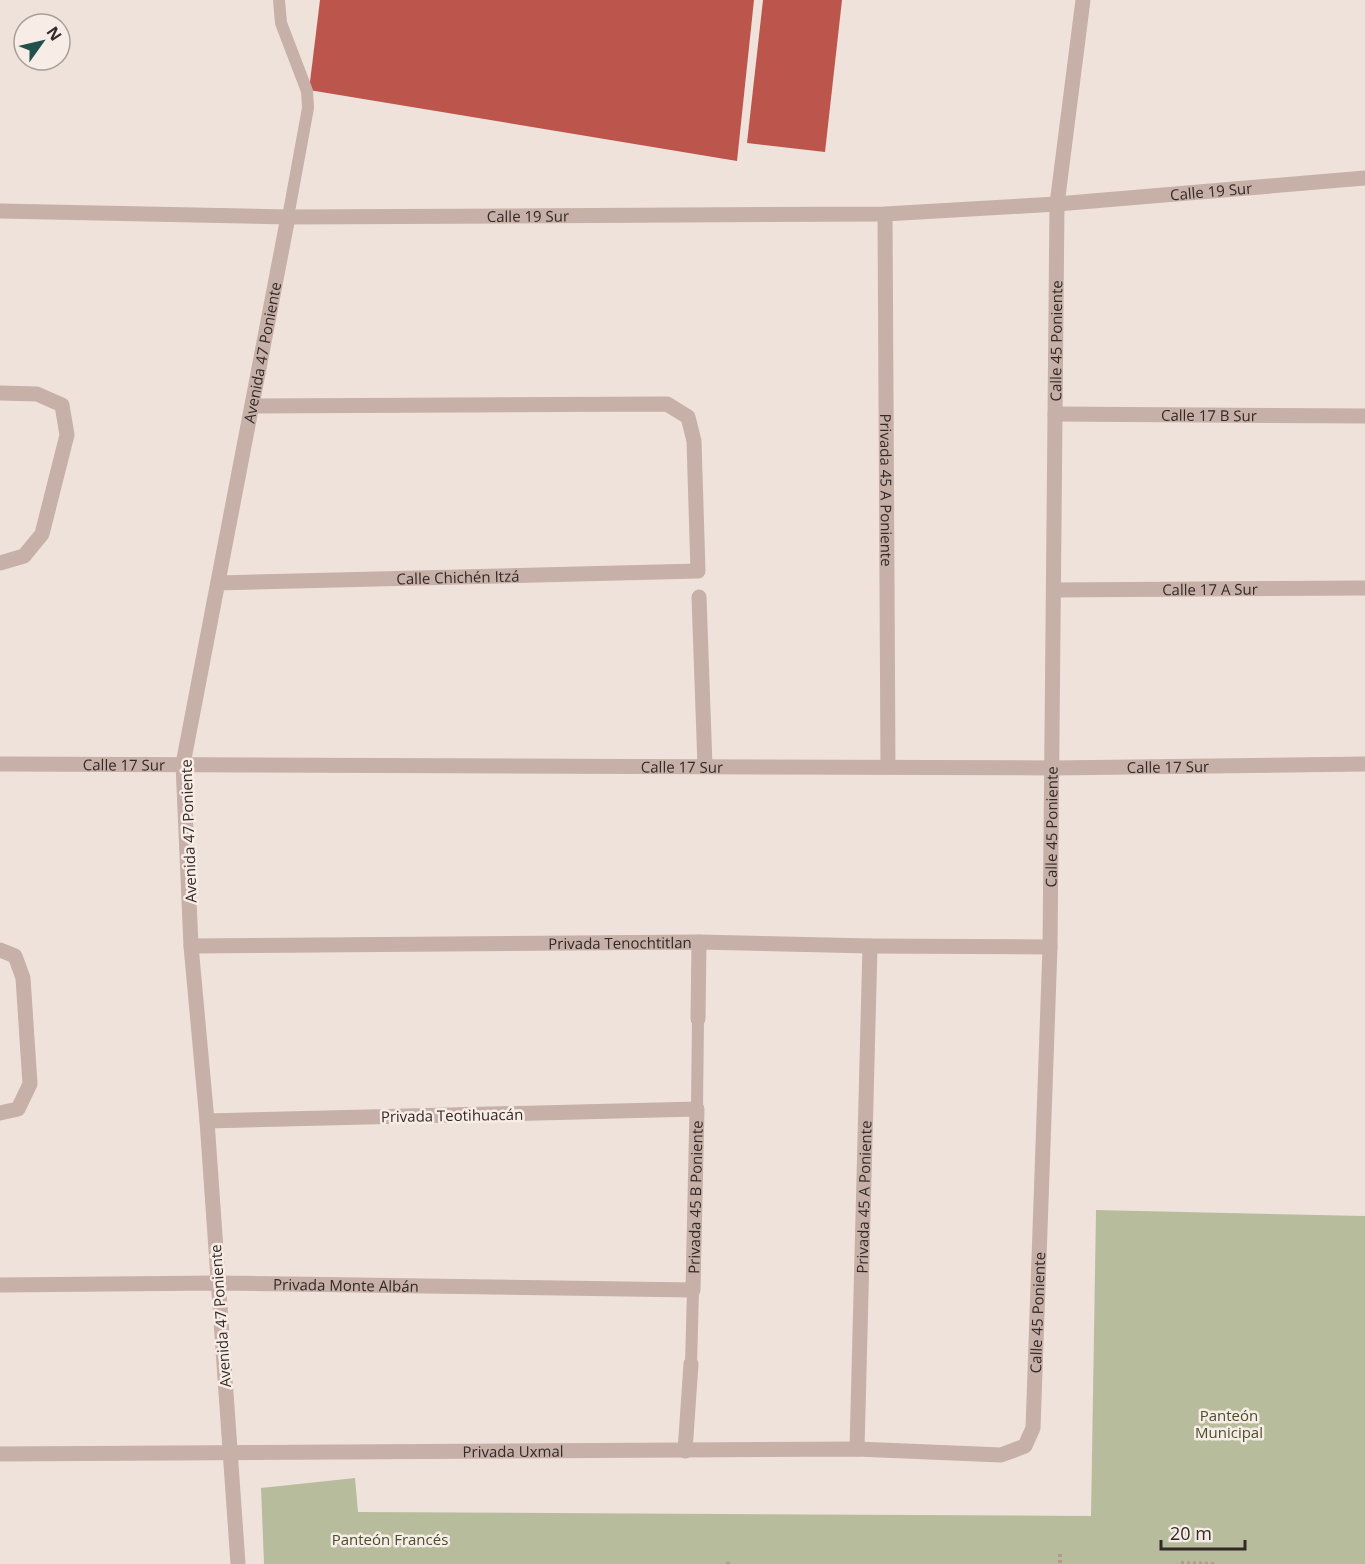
<svg xmlns="http://www.w3.org/2000/svg" width="1365" height="1564" font-family="'Open Sans',sans-serif">
<style>
.green{fill:#b7bd9c}
.building{fill:#bc554c}
.lines{fill:none;stroke-linecap:round;stroke-linejoin:round}
.path{stroke:#b29a92;stroke-width:4;stroke-dasharray:3 3;stroke-linecap:butt}
.lane{stroke:#c6b0a7;stroke-width:12}
.street{stroke:#c6b0a7;stroke-width:15}
.labels{text-anchor:middle;dominant-baseline:central;stroke-width:5;stroke-linejoin:round;paint-order:stroke}
.street-label{font-size:15px;fill:#332927;stroke:#f7ede6}
.park-label{font-size:15px;fill:#484f2d;stroke:#f7ede6}
</style>
<rect width="100%" height="100%" fill="#efe2da"/>
<polygon class="green" points="1096,1210 1365,1216 1365,1564 264,1564 261,1488 355,1478 358,1512 1091,1516"/>
<g class="building">
<polygon points="320,0 754,0 737,161 309,90"/>
<polygon points="763,0 842,0 825,152 747,143"/>
</g>
<g class="lines">
<g class="path">
<polyline points="1060,1554 1060,1564"/>
<polyline points="1181,1563 1215,1564"/>
<polyline points="728,1564 728,1562"/>
</g>
<g class="lane">
<polyline points="279,0 281,23 307,91 308,108 288,217"/>
<polyline points="697,1109 698,1019"/>
<polyline points="691,1364 693,1290"/>
</g>
<g class="street">
<path id="s1" d="M0,211L288,217L885,214L1057,204L1365,178"/>
<path id="s2" d="M885,214L888,767"/>
<polyline points="0,393 37,394 62,405 67,435 42,534 24,556 0,563"/>
<path id="s3" d="M1055,414L1365,416"/>
<path id="s4" d="M218,583L698,571L694,441L688,417L667,404L253,406"/>
<path id="s5" d="M1054,590L1365,588"/>
<polyline points="699,597 705,766"/>
<path id="s6" d="M0,764L1052,768L1365,764"/>
<path id="s7" d="M191,946L699,942L870,946L1050,947"/>
<polyline points="0,950 15,956 23,978 30,1084 18,1109 0,1113"/>
<polyline points="698,1019 699,942"/>
<path id="s8" d="M0,1285L218,1283L693,1290L697,1109L207,1121"/>
<path id="s9" d="M857,1449L870,946"/>
<polyline points="685,1451 691,1364"/>
<path id="s10" d="M0,1454L857,1449L1001,1455L1025,1446L1033,1428L1050,947L1057,204L1083,0"/>
<path id="s11" d="M238,1564L207,1121L191,946L183,764L288,217"/>
</g>
</g>
<g class="labels">
<g class="street-label">
<text stroke="none"><textPath href="#s1" startOffset="1212">Calle 19 Sur</textPath></text>
<text stroke="none"><textPath href="#s1" startOffset="528">Calle 19 Sur</textPath></text>
<text stroke="none"><textPath href="#s10" startOffset="2134">Calle 45 Poniente</textPath></text>
<text stroke="none"><textPath href="#s11" startOffset="1221">Avenida 47 Poniente</textPath></text>
<text stroke="none"><textPath href="#s3" startOffset="154">Calle 17 B Sur</textPath></text>
<text stroke="none"><textPath href="#s2" startOffset="276">Privada 45 A Poniente</textPath></text>
<text stroke="none"><textPath href="#s4" startOffset="240">Calle Chichén Itzá</textPath></text>
<text stroke="none"><textPath href="#s5" startOffset="156">Calle 17 A Sur</textPath></text>
<text stroke="none"><textPath href="#s6" startOffset="124">Calle 17 Sur</textPath></text>
<text stroke="none"><textPath href="#s6" startOffset="682">Calle 17 Sur</textPath></text>
<text stroke="none"><textPath href="#s6" startOffset="1168">Calle 17 Sur</textPath></text>
<text stroke="none"><textPath href="#s10" startOffset="1648">Calle 45 Poniente</textPath></text>
<text transform="translate(188 831) rotate(-92)">Avenida 47 Poniente</text>
<text stroke="none"><textPath href="#s7" startOffset="429">Privada Tenochtitlan</textPath></text>
<text transform="translate(452 1115) rotate(-1)">Privada Teotihuacán</text>
<text stroke="none"><textPath href="#s8" startOffset="786">Privada 45 B Poniente</textPath></text>
<text stroke="none"><textPath href="#s9" startOffset="252">Privada 45 A Poniente</textPath></text>
<text stroke="none"><textPath href="#s8" startOffset="346">Privada Monte Albán</textPath></text>
<text stroke="none"><textPath href="#s10" startOffset="1162">Calle 45 Poniente</textPath></text>
<text transform="translate(220 1316) rotate(-94)">Avenida 47 Poniente</text>
<text stroke="none"><textPath href="#s10" startOffset="513">Privada Uxmal</textPath></text>
</g>
<g class="park-label">
<text x="1229" y="1415">Panteón<tspan x="1229" dy="17">Municipal</tspan></text>
<text x="390" y="1539">Panteón Francés</text>
</g>
</g>
<g transform="translate(42 42) rotate(56)"><circle r="28" fill="#f7ede6" stroke="#a99f9a" stroke-width="1.5"/>
<path d="M0-4.5L10 22L0 15L-10 22Z" fill="#20514c"/>
<text y="-9" font-size="16" font-weight="bold" text-anchor="middle" fill="#332927">N</text>
</g>
<path d="M1161 1540v9h84v-9" fill="none" stroke="#332927" stroke-width="3"/>
<text x="1170" y="1540" font-size="18" fill="#332927" stroke="#f7ede6" stroke-width="4.5" paint-order="stroke">20 m</text>
</svg>
